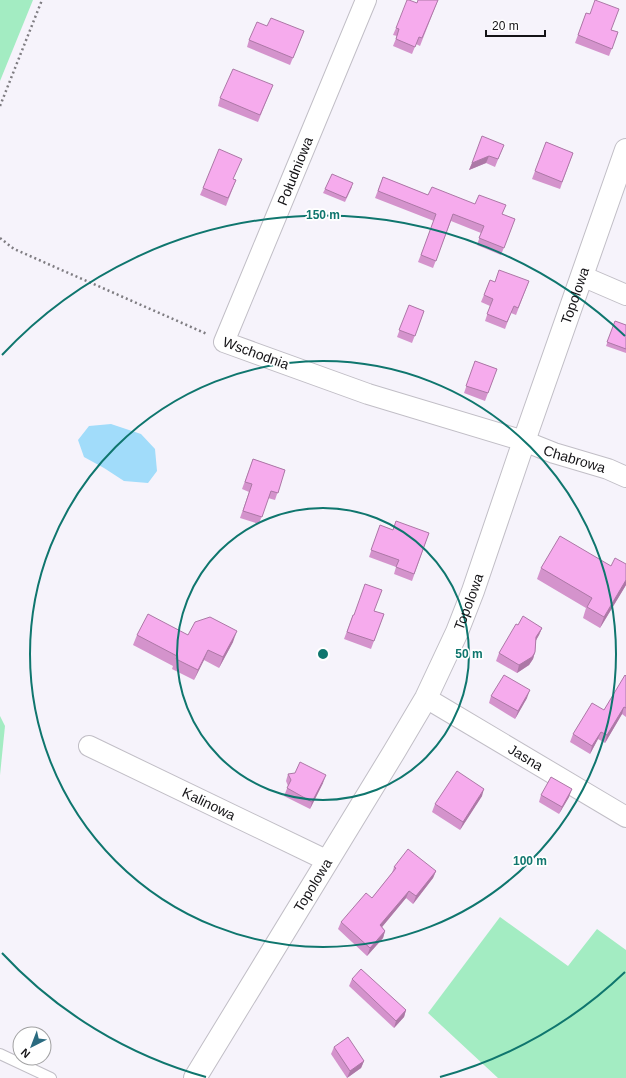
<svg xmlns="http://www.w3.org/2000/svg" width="626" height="1078" font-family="Helvetica,sans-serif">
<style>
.green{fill:#a3ecc2}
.water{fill:#a1dcfa}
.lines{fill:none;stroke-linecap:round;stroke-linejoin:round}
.lane-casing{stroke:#c1bec6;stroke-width:12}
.street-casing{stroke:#c1bec6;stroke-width:22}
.secondary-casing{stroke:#c1bec6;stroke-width:24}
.path{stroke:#7f7d82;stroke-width:2.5;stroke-dasharray:2 3;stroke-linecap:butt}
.lane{stroke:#fff;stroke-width:10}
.street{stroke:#fff;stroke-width:20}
.secondary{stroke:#fff;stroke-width:22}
.wall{fill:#d493cc}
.shaded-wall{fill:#ac78a6}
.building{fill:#f6abed;stroke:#ac78a6}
.ring{fill:none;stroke:#0f766e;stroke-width:2}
.labels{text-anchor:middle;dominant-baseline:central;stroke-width:3.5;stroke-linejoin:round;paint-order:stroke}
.street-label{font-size:14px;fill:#141316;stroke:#fff}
.centre{fill:#0f766e;stroke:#fff;stroke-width:2}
.ring-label{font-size:12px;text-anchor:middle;font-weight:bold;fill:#0f766e;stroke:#fff;stroke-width:3.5;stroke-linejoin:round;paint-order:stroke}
</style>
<rect width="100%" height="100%" fill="#f6f3fb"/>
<g class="green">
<polygon points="0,0 33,0 0,81"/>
<polygon points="0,716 5,726 0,775"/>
<polygon points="500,917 568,966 597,929 626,950 626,1078 498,1078 428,1013"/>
</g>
<polygon class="water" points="111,424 141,434 155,449 157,471 148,483 124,481 104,468 84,457 78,440 89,426"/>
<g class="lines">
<defs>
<polyline id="lane" points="0,1054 51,1078"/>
<g id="street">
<path id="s1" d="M366,0L224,342L368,394L524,441L554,453L608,469L626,477"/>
<polyline points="582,276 626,295"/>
<path id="s2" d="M426,698L626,817"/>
<path id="s3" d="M89,746L328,861"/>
</g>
<g id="secondary">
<path id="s4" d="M195,1078L394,752L426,698L457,632L473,591L524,441L626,150"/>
</g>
</defs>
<use href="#lane" class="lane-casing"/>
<use href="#street" class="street-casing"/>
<use href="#secondary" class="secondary-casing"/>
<g class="path">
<polyline points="0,106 42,0"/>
<polyline points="0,238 14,249 207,334"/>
</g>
<use href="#lane" class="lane"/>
<use href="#street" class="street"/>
<use href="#secondary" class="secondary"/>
</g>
<g class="wall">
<polygon points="438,0 420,46 416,44 412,54 393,46 397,36 393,35 396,28 417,3"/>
<polygon points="586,13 611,30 618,32 609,56 575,43"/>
<polygon points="267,26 304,31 290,65 247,47 249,40"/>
<polygon points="270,92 258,122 218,106 220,98"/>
<polygon points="546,142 573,153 560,189 532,179"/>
<polygon points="504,145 495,167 486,163 469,170 472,163"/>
<polygon points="383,177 428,195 502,214 515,219 501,255 477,245 481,233 451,221 433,268 418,262 434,221 375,198"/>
<polygon points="234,179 236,180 226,206 200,195 203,188"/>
<polygon points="352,187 345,202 323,193 325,189"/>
<polygon points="490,280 495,282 529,281 516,315 511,313 505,329 485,321 490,306 481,302"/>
<polygon points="409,305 424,311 412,343 397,337"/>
<polygon points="615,321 626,325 626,353 606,346"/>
<polygon points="475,361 497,369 485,401 464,393"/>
<polygon points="253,459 285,470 275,500 268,498 259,524 240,518 249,492 242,489"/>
<polygon points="380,525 393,530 429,533 412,581 394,574 396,567 369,557"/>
<polygon points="626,564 626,585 600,628 583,618 586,608 537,579 541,568 611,566"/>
<polygon points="374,611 384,614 371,649 344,639 353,615 354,615"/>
<polygon points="518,625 542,628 539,635 536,640 535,652 533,659 529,665 517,673 496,661 499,653"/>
<polygon points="137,635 233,642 219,668 204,660 194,680 172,669 173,666 133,645"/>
<polygon points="626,676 626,717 622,714 605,743 598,739 590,754 570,742 573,734 604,710"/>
<polygon points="491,696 527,698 515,719 489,703"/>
<polygon points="288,774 323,783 310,809 284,796 288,786 286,781"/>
<polygon points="541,795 569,797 559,814 539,802"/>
<polygon points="482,796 460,830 432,812 435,804"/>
<polygon points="394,867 436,871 433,878 413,904 406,898 382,927 385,931 383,938 367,956 338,929 341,922 372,898 392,873"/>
<polygon points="352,979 406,1010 404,1017 394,1028 349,986"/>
<polygon points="334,1047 364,1061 361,1068 347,1078 331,1054"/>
</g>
<g class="shaded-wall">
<polygon points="489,156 486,163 469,170 472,163"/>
<polygon points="626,580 626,585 600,628 604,617"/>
<polygon points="542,628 539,635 534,644 536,637"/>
<polygon points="237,631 233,642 219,668 223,657"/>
<polygon points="208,650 204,660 194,680 198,670"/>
<polygon points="535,652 533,659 529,665 517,673 519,665"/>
<polygon points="530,690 527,698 515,719 518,711"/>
<polygon points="624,707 622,714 605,743 607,735"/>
<polygon points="601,732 598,739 590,754 592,746"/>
<polygon points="326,775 323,783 310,809 312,802"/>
<polygon points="484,789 482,796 460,830 463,822"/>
<polygon points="572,789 569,797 559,814 562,807"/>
<polygon points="436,871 433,878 413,904 416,896"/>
<polygon points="409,891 406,898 377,933 380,925"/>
<polygon points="385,931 383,938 367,956 370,948"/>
<polygon points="406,1010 404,1017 394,1028 396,1021"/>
<polygon points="364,1061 361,1068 347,1078 350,1071"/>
</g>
<g class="building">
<polygon points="407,0 409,0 417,3 418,0 438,0 422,38 419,37 415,47 396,39 399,29 396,28"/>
<polygon points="595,0 619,9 611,30 618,32 612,49 578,35 586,13 590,14"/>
<polygon points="271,18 304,31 293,58 249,40 257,22 267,26"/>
<polygon points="233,69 273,85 260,115 220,98"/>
<polygon points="482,136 504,145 498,159 489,156 472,163"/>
<polygon points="546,142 573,153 562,182 535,171"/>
<polygon points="219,149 242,159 233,179 236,180 228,198 203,188"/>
<polygon points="332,174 353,183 346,198 325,189"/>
<polygon points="383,177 428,195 432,187 475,204 479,195 506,205 502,214 515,219 504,248 479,238 484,226 453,214 436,261 421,255 436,214 378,191"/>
<polygon points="499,270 529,281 518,308 514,306 507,322 487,314 493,299 484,295 490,280 495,282"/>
<polygon points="409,305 424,311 415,336 399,330"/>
<polygon points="615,321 626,325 626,349 607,342"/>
<polygon points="475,361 497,369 488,393 466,386"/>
<polygon points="253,459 285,470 278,493 271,491 262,517 243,511 252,484 245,482"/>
<polygon points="396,521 429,533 414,574 396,567 399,560 371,550 380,525 393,530"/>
<polygon points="560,536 611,566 615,558 626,564 626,580 604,617 587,607 592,598 541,568"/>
<polygon points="365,584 382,590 374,611 384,614 374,641 347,632 353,615 354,615"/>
<polygon points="148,614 188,635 195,622 210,617 237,631 223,657 208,650 198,670 176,659 177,656 137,635"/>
<polygon points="523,616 542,628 536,637 535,652 534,654 532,657 519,665 499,653 516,624 518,625"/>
<polygon points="504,675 530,690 518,711 491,696"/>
<polygon points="625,675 626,676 626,708 624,707 607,735 601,732 592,746 573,734 592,703 604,710"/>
<polygon points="300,762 326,775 312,802 287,788 291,780 288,774 295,773"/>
<polygon points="457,771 484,789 463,822 435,804"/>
<polygon points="551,777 572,789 562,807 541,795"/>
<polygon points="408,849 436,871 416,896 409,891 380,925 385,931 370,948 341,922 366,893 372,898 396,868 394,867"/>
<polygon points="361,969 406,1010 396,1021 352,979"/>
<polygon points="348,1037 364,1061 350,1071 334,1047"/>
</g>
<g class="ring">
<circle cx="323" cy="654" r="146"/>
<circle cx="323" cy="654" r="293"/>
<path d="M625 972A439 439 0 0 1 440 1077M206 1077A439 439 0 0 1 2 953M2 355A439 439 0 0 1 625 336"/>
</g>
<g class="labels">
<g class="street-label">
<text transform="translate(295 171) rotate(-68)">Południowa</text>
<text stroke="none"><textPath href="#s4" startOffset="874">Topolowa</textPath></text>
<text transform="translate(256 353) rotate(20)">Wschodnia</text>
<text stroke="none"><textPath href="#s1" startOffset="740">Chabrowa</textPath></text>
<text stroke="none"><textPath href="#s4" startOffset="550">Topolowa</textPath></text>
<text stroke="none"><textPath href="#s2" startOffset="116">Jasna</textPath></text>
<text stroke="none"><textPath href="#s3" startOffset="133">Kalinowa</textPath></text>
<text stroke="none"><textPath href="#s4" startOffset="226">Topolowa</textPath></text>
</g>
</g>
<circle cx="323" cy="654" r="6" class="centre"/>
<g class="ring-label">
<text x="323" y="219">150 m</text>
<text x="469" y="658">50 m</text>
<text x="530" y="865">100 m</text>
</g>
<g transform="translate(32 1046) rotate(222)"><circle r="19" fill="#ffffff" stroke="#a1a1a2"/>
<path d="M0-3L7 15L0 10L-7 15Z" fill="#2b6b80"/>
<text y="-6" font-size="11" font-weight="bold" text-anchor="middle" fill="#141316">N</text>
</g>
<path d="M486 30v6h59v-6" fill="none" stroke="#141316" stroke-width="2"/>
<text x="492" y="30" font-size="12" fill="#141316" stroke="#ffffff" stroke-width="3" paint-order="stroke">20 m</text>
</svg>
